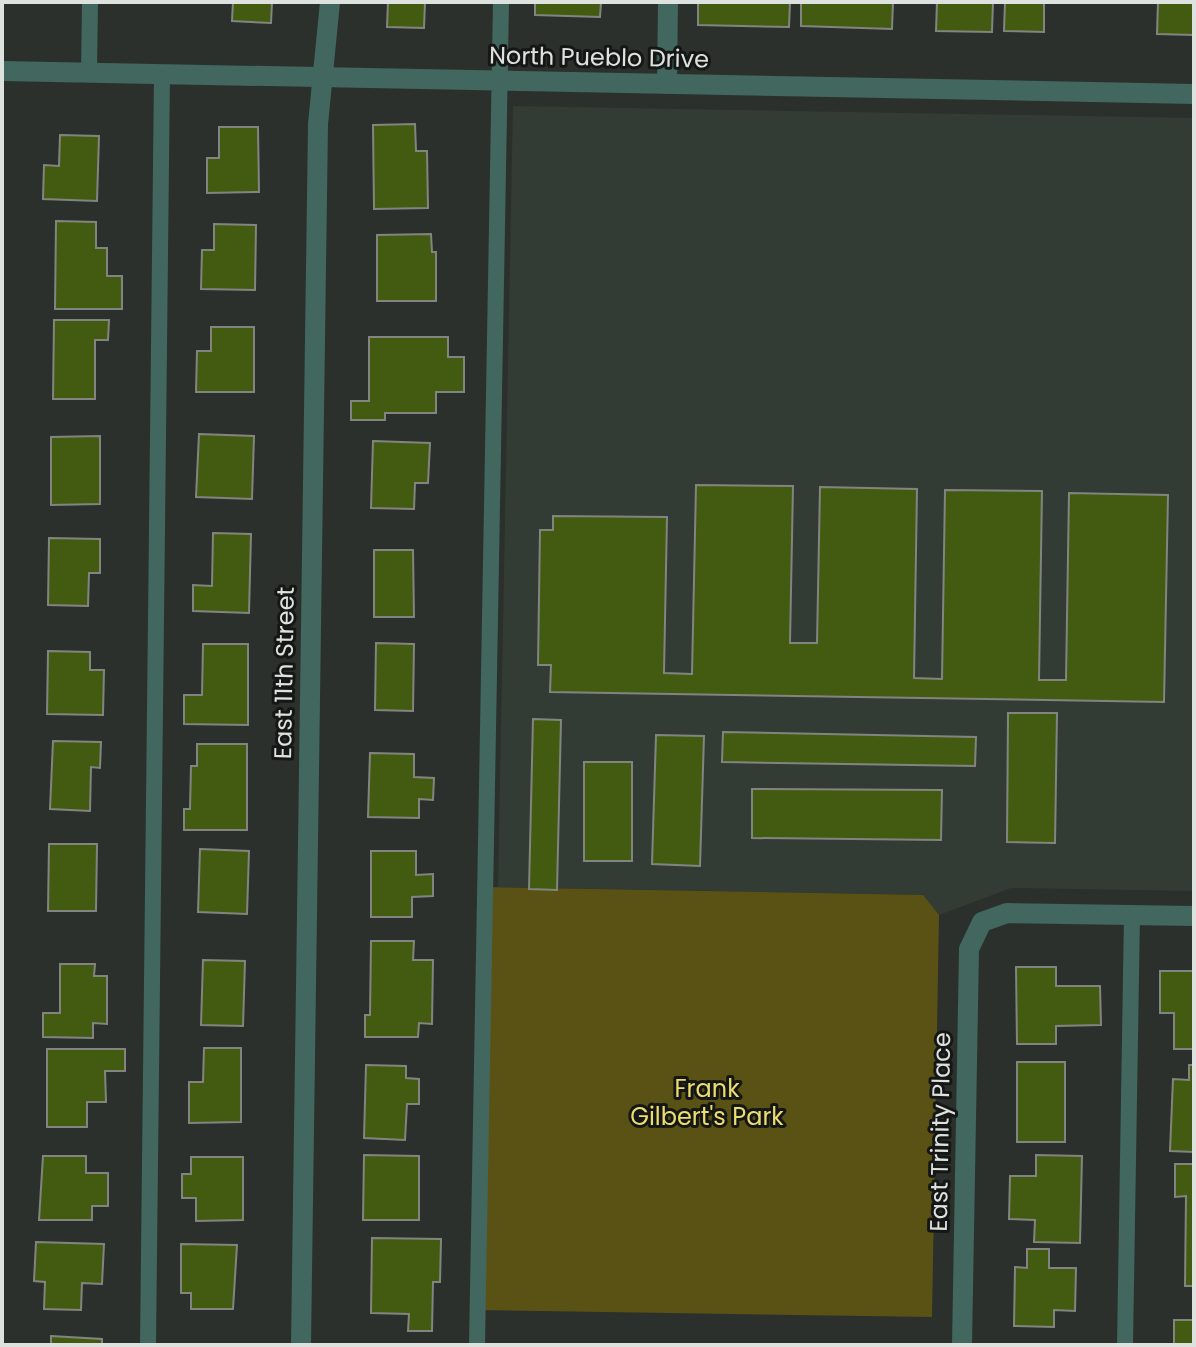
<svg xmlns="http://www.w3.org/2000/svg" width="1196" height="1347" font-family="Poppins,sans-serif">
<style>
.built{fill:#323c34}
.green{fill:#5a5214}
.building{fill:#435b11;stroke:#82857f;stroke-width:2}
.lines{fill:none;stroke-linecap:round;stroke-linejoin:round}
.lane{stroke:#41675e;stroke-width:16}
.street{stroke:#41675e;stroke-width:20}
.labels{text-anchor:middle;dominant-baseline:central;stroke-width:6;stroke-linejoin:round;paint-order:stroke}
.street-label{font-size:24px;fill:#dee2df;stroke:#151716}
.park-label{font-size:24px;fill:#eddd6f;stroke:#151716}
</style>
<rect width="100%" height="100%" fill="#2b302c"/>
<polygon class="built" points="513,106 1194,118 1194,891 1011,888 939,915 922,895 498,887"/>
<polygon class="green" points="481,887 923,895 939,915 932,1317 476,1310"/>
<g class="building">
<polygon points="233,2 272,2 271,23 232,21"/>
<polygon points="388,2 425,2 424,28 387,27"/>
<polygon points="535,2 601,2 600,17 535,15"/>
<polygon points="698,2 790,2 789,27 698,25"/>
<polygon points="801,2 893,2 892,29 801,26"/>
<polygon points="937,2 993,2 992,32 936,31"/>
<polygon points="1005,2 1044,2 1044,32 1004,31"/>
<polygon points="1158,2 1194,2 1194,35 1157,34"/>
<polygon points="415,124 416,151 427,151 428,208 374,209 373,125"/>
<polygon points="219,127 258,127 259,192 207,193 207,158 219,158"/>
<polygon points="60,135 99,136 97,201 43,199 44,165 59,166"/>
<polygon points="56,221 96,222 96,248 107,248 107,276 122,276 122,309 55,309"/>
<polygon points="214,224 256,225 255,290 201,289 202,250 214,250"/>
<polygon points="431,234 432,252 436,252 436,301 377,301 377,235"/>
<polygon points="54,320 109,320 108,340 95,340 95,399 53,399"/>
<polygon points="211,327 254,327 254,392 196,392 197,351 211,351"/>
<polygon points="369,337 448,337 448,357 464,357 464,392 436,392 436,413 385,413 385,420 351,420 351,401 369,401"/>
<polygon points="199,434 254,436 252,499 196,497"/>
<polygon points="100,436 100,504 51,505 51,437"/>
<polygon points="373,441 430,443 428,483 415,483 414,509 371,508"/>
<polygon points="696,485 793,486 790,643 817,643 820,487 917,489 914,678 942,679 945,490 1042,491 1039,680 1066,680 1069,493 1168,495 1164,702 550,692 551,665 538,665 540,530 553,530 553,516 667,517 664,673 692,674"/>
<polygon points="213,533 251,534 249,613 193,611 193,585 212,586"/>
<polygon points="49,538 100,539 100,573 89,573 88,606 48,605"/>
<polygon points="374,550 413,550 414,617 374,617"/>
<polygon points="376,643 414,644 413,711 375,710"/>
<polygon points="203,644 248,644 248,725 184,724 184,695 202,695"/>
<polygon points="48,651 90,652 90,670 104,670 103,715 47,714"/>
<polygon points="1008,713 1057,713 1055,843 1007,842"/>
<polygon points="533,719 561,720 557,890 529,889"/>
<polygon points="723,732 976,737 975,766 722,762"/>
<polygon points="656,735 704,736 700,866 652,864"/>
<polygon points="53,741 101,742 100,768 91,767 90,811 50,809"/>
<polygon points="197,744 247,744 247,830 184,830 184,809 190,809 191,766 197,766"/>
<polygon points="370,753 414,754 414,777 434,778 433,800 419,799 419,818 368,817"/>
<rect x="584" y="762" width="48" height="99"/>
<polygon points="752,789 942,790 941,840 752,838"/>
<polygon points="49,844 97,844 96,911 48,911"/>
<polygon points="200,849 249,851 247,914 198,912"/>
<polygon points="371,851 416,851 416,875 433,874 433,896 412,897 412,917 371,917"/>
<polygon points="371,941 414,941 413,960 433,960 432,1024 419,1023 418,1037 365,1037 365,1015 370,1015"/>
<polygon points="203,960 245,961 243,1026 201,1025"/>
<polygon points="60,964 95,964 94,976 107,976 107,1024 93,1023 93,1038 43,1037 43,1013 60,1013"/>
<polygon points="1016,967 1056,967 1056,986 1100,986 1101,1025 1056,1026 1056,1044 1017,1044"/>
<polygon points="1160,971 1194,971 1194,1049 1174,1049 1174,1013 1160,1013"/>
<polygon points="204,1048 241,1048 241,1122 189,1123 189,1082 203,1082"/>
<polygon points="47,1049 125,1049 125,1071 105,1071 106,1102 87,1102 87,1127 47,1127"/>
<rect x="1017" y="1062" width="48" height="80"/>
<polygon points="366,1065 406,1066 406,1078 419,1079 419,1104 407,1104 405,1140 364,1138"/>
<polygon points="1189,1065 1194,1065 1194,1152 1170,1151 1173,1079 1189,1080"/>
<polygon points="364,1155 419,1156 419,1220 363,1220"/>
<polygon points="1036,1155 1082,1156 1080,1243 1034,1242 1035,1220 1009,1219 1010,1176 1036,1176"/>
<polygon points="43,1156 86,1156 86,1173 108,1173 108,1206 92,1206 92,1220 39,1220"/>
<polygon points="191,1157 243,1157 243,1220 196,1221 196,1198 182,1198 182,1174 191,1174"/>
<polygon points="1175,1164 1194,1164 1194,1286 1185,1286 1186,1196 1175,1197"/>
<polygon points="372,1238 441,1239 440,1282 433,1282 432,1331 408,1331 409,1314 371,1313"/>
<polygon points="36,1242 104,1244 102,1284 82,1283 81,1310 44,1309 45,1282 34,1281"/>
<polygon points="181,1244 237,1245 233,1309 191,1309 191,1293 181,1293"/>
<polygon points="1027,1249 1049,1249 1049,1268 1076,1268 1075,1311 1054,1310 1054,1327 1014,1326 1015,1267 1027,1268"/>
<rect x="1174" y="1320" width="20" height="25"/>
<polygon points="51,1336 102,1339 102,1345 51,1345"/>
</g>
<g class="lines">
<g class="lane">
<polyline points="89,73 90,2"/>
<polyline points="148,1345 162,74"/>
<polyline points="477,1345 501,2"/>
<polyline points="1125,1345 1132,914"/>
</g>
<g class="street">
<polyline points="2,71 1194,94"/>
<polyline points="667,84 668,2"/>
<polyline points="301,1345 318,124 330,2"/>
<polyline points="962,1345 969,949 982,922 1007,913 1194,916"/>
</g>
</g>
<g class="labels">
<g class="street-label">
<text transform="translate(599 57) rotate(1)">North Pueblo Drive</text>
<text transform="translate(284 673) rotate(-89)">East 11th Street</text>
<text transform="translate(940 1132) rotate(-89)">East Trinity Place</text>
</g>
<g class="park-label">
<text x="707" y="1088">Frank<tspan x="707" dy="28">Gilbert's Park</tspan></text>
</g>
</g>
<rect width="1196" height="1347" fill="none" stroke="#dee2df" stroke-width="8"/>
</svg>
